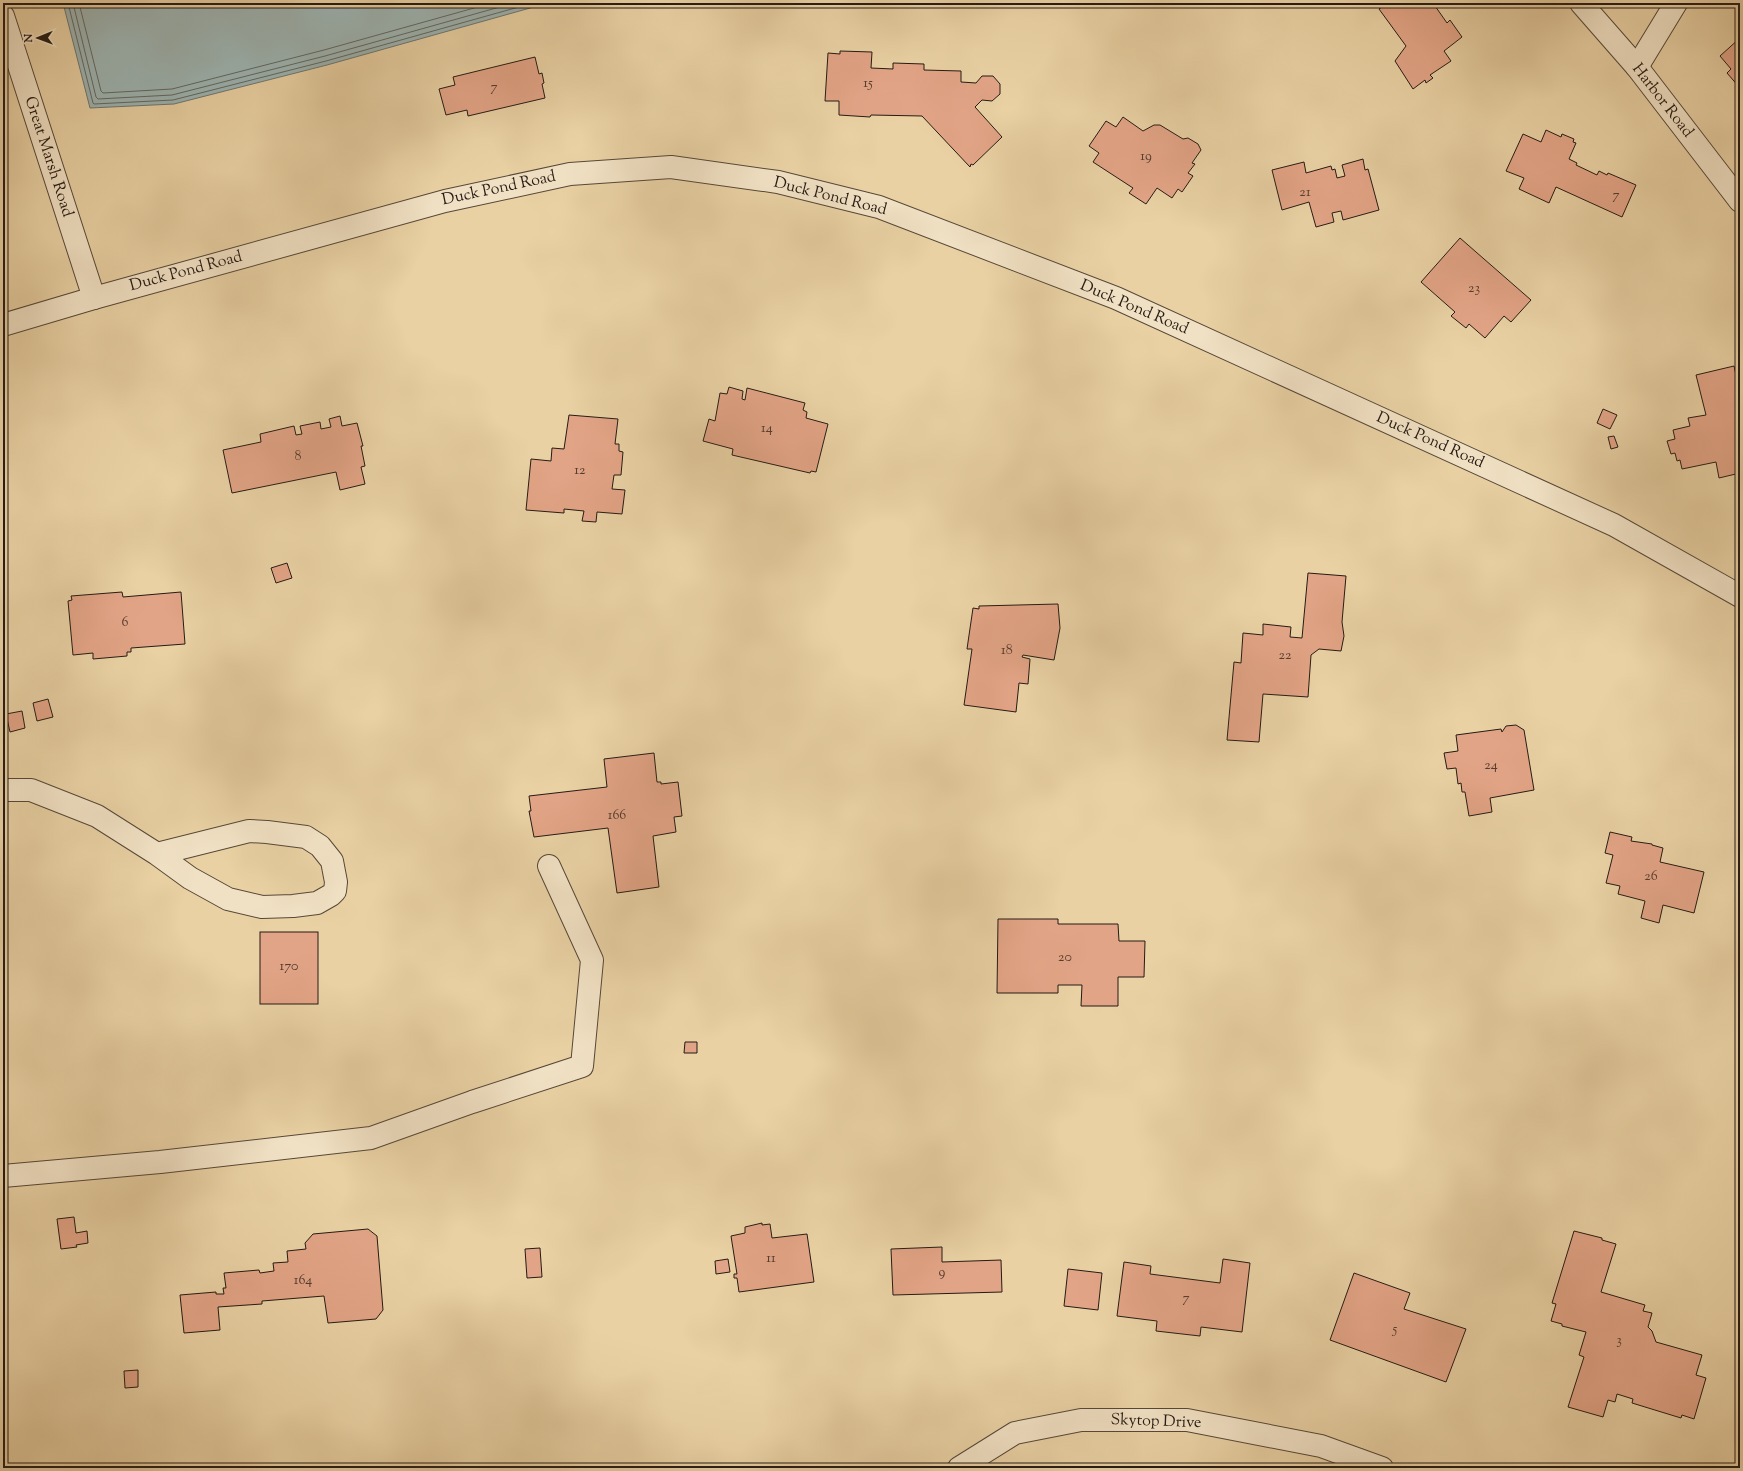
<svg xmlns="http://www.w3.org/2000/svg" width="1743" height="1471" font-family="'Sorts Mill Goudy',serif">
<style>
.water{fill:#9db4b2;stroke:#6d7773}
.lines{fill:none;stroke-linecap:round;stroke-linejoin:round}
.shore{stroke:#616863;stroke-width:1}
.building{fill:#e2a486;stroke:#251b14}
.minor-casing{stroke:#564838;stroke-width:24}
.minor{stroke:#f1e1c4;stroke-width:22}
.labels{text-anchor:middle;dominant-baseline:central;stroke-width:3;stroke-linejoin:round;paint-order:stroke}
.number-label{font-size:14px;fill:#543d30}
.street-label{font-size:16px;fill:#251b14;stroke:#f1e1c4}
</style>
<rect width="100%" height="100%" fill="#e9d1a4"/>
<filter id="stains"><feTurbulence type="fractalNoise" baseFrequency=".005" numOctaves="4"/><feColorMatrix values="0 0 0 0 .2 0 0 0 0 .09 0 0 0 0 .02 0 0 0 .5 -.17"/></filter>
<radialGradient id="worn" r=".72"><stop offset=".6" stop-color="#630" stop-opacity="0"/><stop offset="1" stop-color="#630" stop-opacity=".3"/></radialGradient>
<polygon class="water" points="63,3 548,3 327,65 174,104 90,108"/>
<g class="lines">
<g class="shore">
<polyline points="68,3 93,103 94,104 173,100 326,61 533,3"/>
<polyline points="73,3 96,97 98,99 172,95 325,56 514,3"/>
<polyline points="79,3 101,91 103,93 172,89 324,50 492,3"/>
</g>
</g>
<g class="building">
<polygon points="1388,3 1433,3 1447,23 1450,20 1462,37 1444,51 1451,61 1430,75 1433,78 1426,83 1425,80 1413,89 1395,61 1406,46 1379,9"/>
<polygon points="1740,38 1740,88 1727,73 1731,69 1720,56"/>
<polygon points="840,51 872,52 871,68 893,69 893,63 924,64 924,70 961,71 961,82 976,83 982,76 993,76 1000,84 1000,94 992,101 982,100 975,107 1002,137 973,165 971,164 970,167 922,116 871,115 870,117 839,115 839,101 825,101 828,53 840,54"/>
<polygon points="535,57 539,74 542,73 544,83 542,84 545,98 468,116 467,110 446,115 439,89 455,85 453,77"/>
<polygon points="1123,117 1143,131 1154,125 1160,125 1183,139 1188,138 1198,144 1201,150 1192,163 1195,164 1188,173 1193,176 1182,192 1178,189 1172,198 1157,188 1146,204 1129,193 1133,188 1093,162 1099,153 1089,146 1106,121 1116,127"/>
<polygon points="1546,130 1561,137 1562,134 1574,139 1573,142 1576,143 1569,159 1577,163 1576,165 1597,175 1599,171 1607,175 1608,173 1636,185 1622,217 1556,187 1549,203 1519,189 1524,178 1506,171 1523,134 1541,142"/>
<polygon points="1363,159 1365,170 1368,169 1379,210 1343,220 1341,211 1332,213 1334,222 1316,227 1309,202 1282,210 1272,170 1304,162 1306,173 1331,166 1332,170 1335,169 1337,178 1345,176 1342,165"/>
<polygon points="1460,238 1531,300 1511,322 1504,316 1485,338 1469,324 1466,328 1451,316 1455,312 1421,282"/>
<polygon points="1734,366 1740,393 1740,473 1719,478 1716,462 1682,469 1680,460 1677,461 1675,453 1671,454 1667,441 1675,439 1673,430 1690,426 1688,418 1706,415 1696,375"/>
<polygon points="729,387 743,391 742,399 745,400 747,388 805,403 803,410 807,412 806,418 828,424 816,472 811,471 810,473 732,455 733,449 703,441 709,419 715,421 720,393 727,394"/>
<polygon points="1603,409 1617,415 1610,429 1597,423"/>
<polygon points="569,415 618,419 615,444 619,444 619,451 623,452 621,475 614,475 612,489 625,490 622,514 597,512 596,522 582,521 584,511 564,509 564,513 526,510 531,459 551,461 552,448 564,449"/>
<polygon points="340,416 342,426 357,423 363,446 361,446 365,466 361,467 365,484 340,490 336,472 232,493 223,450 261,442 260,434 294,426 296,435 302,434 300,426 320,422 321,429 331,427 329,419"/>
<polygon points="1614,436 1618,447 1611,449 1608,437"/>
<polygon points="287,563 292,578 276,583 271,568"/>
<polygon points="1308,573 1346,576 1342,622 1344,636 1341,651 1319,649 1311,655 1308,697 1263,694 1259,742 1227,740 1234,662 1241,663 1243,633 1263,635 1263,624 1291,627 1290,637 1302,638"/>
<polygon points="122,592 123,597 181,592 185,644 131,648 131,652 127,652 127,656 93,659 93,653 73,655 68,601 72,600 71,596"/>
<polygon points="1058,604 1060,628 1054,660 1023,655 1022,657 1030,659 1028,684 1019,683 1016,712 964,705 972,649 967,649 973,608 979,609 979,606"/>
<polygon points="48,699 53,717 37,721 33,703"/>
<polygon points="22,711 25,728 10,732 6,714"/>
<polygon points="1516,725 1524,730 1534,790 1490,798 1492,812 1469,816 1465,792 1462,792 1461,783 1458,784 1456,768 1447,769 1444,753 1458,751 1456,735 1501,729 1502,732 1506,726"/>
<polygon points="654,753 657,782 661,782 661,784 678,782 682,816 674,817 676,832 653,836 659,887 617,893 608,828 534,837 529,811 531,811 529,796 607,787 604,759"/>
<polygon points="1610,832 1632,837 1631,841 1652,844 1652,845 1663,848 1660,862 1704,872 1694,913 1663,905 1659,923 1641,918 1645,901 1618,894 1620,886 1606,883 1613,855 1605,853"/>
<polygon points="998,919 1058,919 1058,924 1118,924 1119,941 1145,941 1144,977 1118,977 1118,1006 1081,1006 1082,985 1058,985 1058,993 997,993"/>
<rect x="260" y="932" width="58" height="72"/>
<polygon points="685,1042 697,1042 697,1053 684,1053"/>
<polygon points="74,1217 76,1233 87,1231 88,1243 76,1245 77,1247 61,1249 57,1219"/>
<polygon points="762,1223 762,1225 770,1224 772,1238 807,1234 814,1282 739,1292 737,1278 734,1278 734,1274 737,1274 731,1236 745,1233 745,1227"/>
<polygon points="368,1229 377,1236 383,1310 376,1319 328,1323 324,1296 262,1301 262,1304 218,1307 220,1330 184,1333 180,1295 216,1292 216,1294 224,1294 223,1288 226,1288 224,1273 259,1270 260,1273 274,1271 273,1263 288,1262 287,1251 306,1249 305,1243 313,1234"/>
<polygon points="1574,1231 1602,1238 1602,1240 1616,1244 1601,1292 1645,1305 1643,1311 1652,1313 1648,1327 1652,1331 1656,1342 1702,1355 1696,1375 1706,1378 1694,1419 1682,1415 1681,1418 1632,1403 1633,1399 1617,1394 1615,1402 1608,1400 1603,1417 1568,1407 1584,1357 1579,1355 1586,1332 1562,1326 1562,1324 1551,1321 1556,1304 1552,1303"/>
<polygon points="942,1247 942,1262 1001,1260 1002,1292 893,1295 891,1249"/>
<polygon points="540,1248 542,1277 527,1278 525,1249"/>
<polygon points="728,1259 730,1272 716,1274 715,1261"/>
<polygon points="1223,1259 1250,1263 1242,1332 1201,1327 1200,1336 1156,1331 1157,1321 1117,1316 1124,1262 1151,1266 1150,1274 1220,1283"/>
<polygon points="1068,1269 1102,1273 1098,1310 1064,1306"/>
<polygon points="1354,1273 1410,1293 1404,1309 1466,1329 1446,1382 1330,1340"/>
<polygon points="138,1370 138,1387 125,1388 124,1371"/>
</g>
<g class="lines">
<defs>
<g id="minor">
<polyline points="1581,3 1637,67 1740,201"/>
<polyline points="3,16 94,298"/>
<polyline points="1637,67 1676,3"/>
<polyline points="3,325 94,298 445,201 570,174 671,167 778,182 879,207 1116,298 1614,525 1740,596"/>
<polyline points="3,790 31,790 97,816 157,854 190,878 228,899 262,907 293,906 317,903 331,895 335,891 336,882 332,861 320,846 306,837 267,832 249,831 157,854"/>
<polyline points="3,1176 160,1162 371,1138 472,1102 582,1066 592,960 549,866"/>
<polyline points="959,1468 1015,1433 1081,1420 1187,1420 1321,1446 1382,1468"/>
</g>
</defs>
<use href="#minor" class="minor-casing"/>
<use href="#minor" class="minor"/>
</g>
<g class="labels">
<g class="number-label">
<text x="868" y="84">15</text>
<text x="494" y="88">7</text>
<text x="1146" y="157">19</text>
<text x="1305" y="193">21</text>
<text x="1616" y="196">7</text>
<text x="1474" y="289">23</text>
<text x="767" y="429">14</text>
<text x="298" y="457">8</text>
<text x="580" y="471">12</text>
<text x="125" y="623">6</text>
<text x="1007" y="651">18</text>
<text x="1285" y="656">22</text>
<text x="1491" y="766">24</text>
<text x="617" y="816">166</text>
<text x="1651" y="877">26</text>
<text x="1065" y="958">20</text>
<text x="289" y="967">170</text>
<text x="771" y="1259">11</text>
<text x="942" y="1273">9</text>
<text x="303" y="1281">164</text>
<text x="1186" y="1299">7</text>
<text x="1395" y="1330">5</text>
<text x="1619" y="1341">3</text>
</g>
<g class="street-label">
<text transform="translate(1662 101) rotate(52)">Harbor Road</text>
<text transform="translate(48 157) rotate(72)">Great Marsh Road</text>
<text transform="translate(499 189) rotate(-12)">Duck Pond Road</text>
<text transform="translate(830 197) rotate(14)">Duck Pond Road</text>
<text transform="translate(186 272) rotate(-15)">Duck Pond Road</text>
<text transform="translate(1134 308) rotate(23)">Duck Pond Road</text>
<text transform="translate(1430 441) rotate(24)">Duck Pond Road</text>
<text transform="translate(1156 1422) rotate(2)">Skytop Drive</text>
</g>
</g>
<rect width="1743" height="1471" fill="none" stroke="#e9d1a4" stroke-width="16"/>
<rect x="4" y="4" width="1735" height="1463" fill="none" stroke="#251b14" stroke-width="2"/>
<rect x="8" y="8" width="1727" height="1455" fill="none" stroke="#251b14"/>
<g transform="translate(38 38) rotate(269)" stroke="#f1e1c4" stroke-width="3" paint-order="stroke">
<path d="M0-3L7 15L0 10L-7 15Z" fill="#251b14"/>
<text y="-6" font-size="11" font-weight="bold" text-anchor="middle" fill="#251b14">N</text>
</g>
<rect width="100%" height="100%" filter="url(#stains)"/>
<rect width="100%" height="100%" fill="url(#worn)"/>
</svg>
